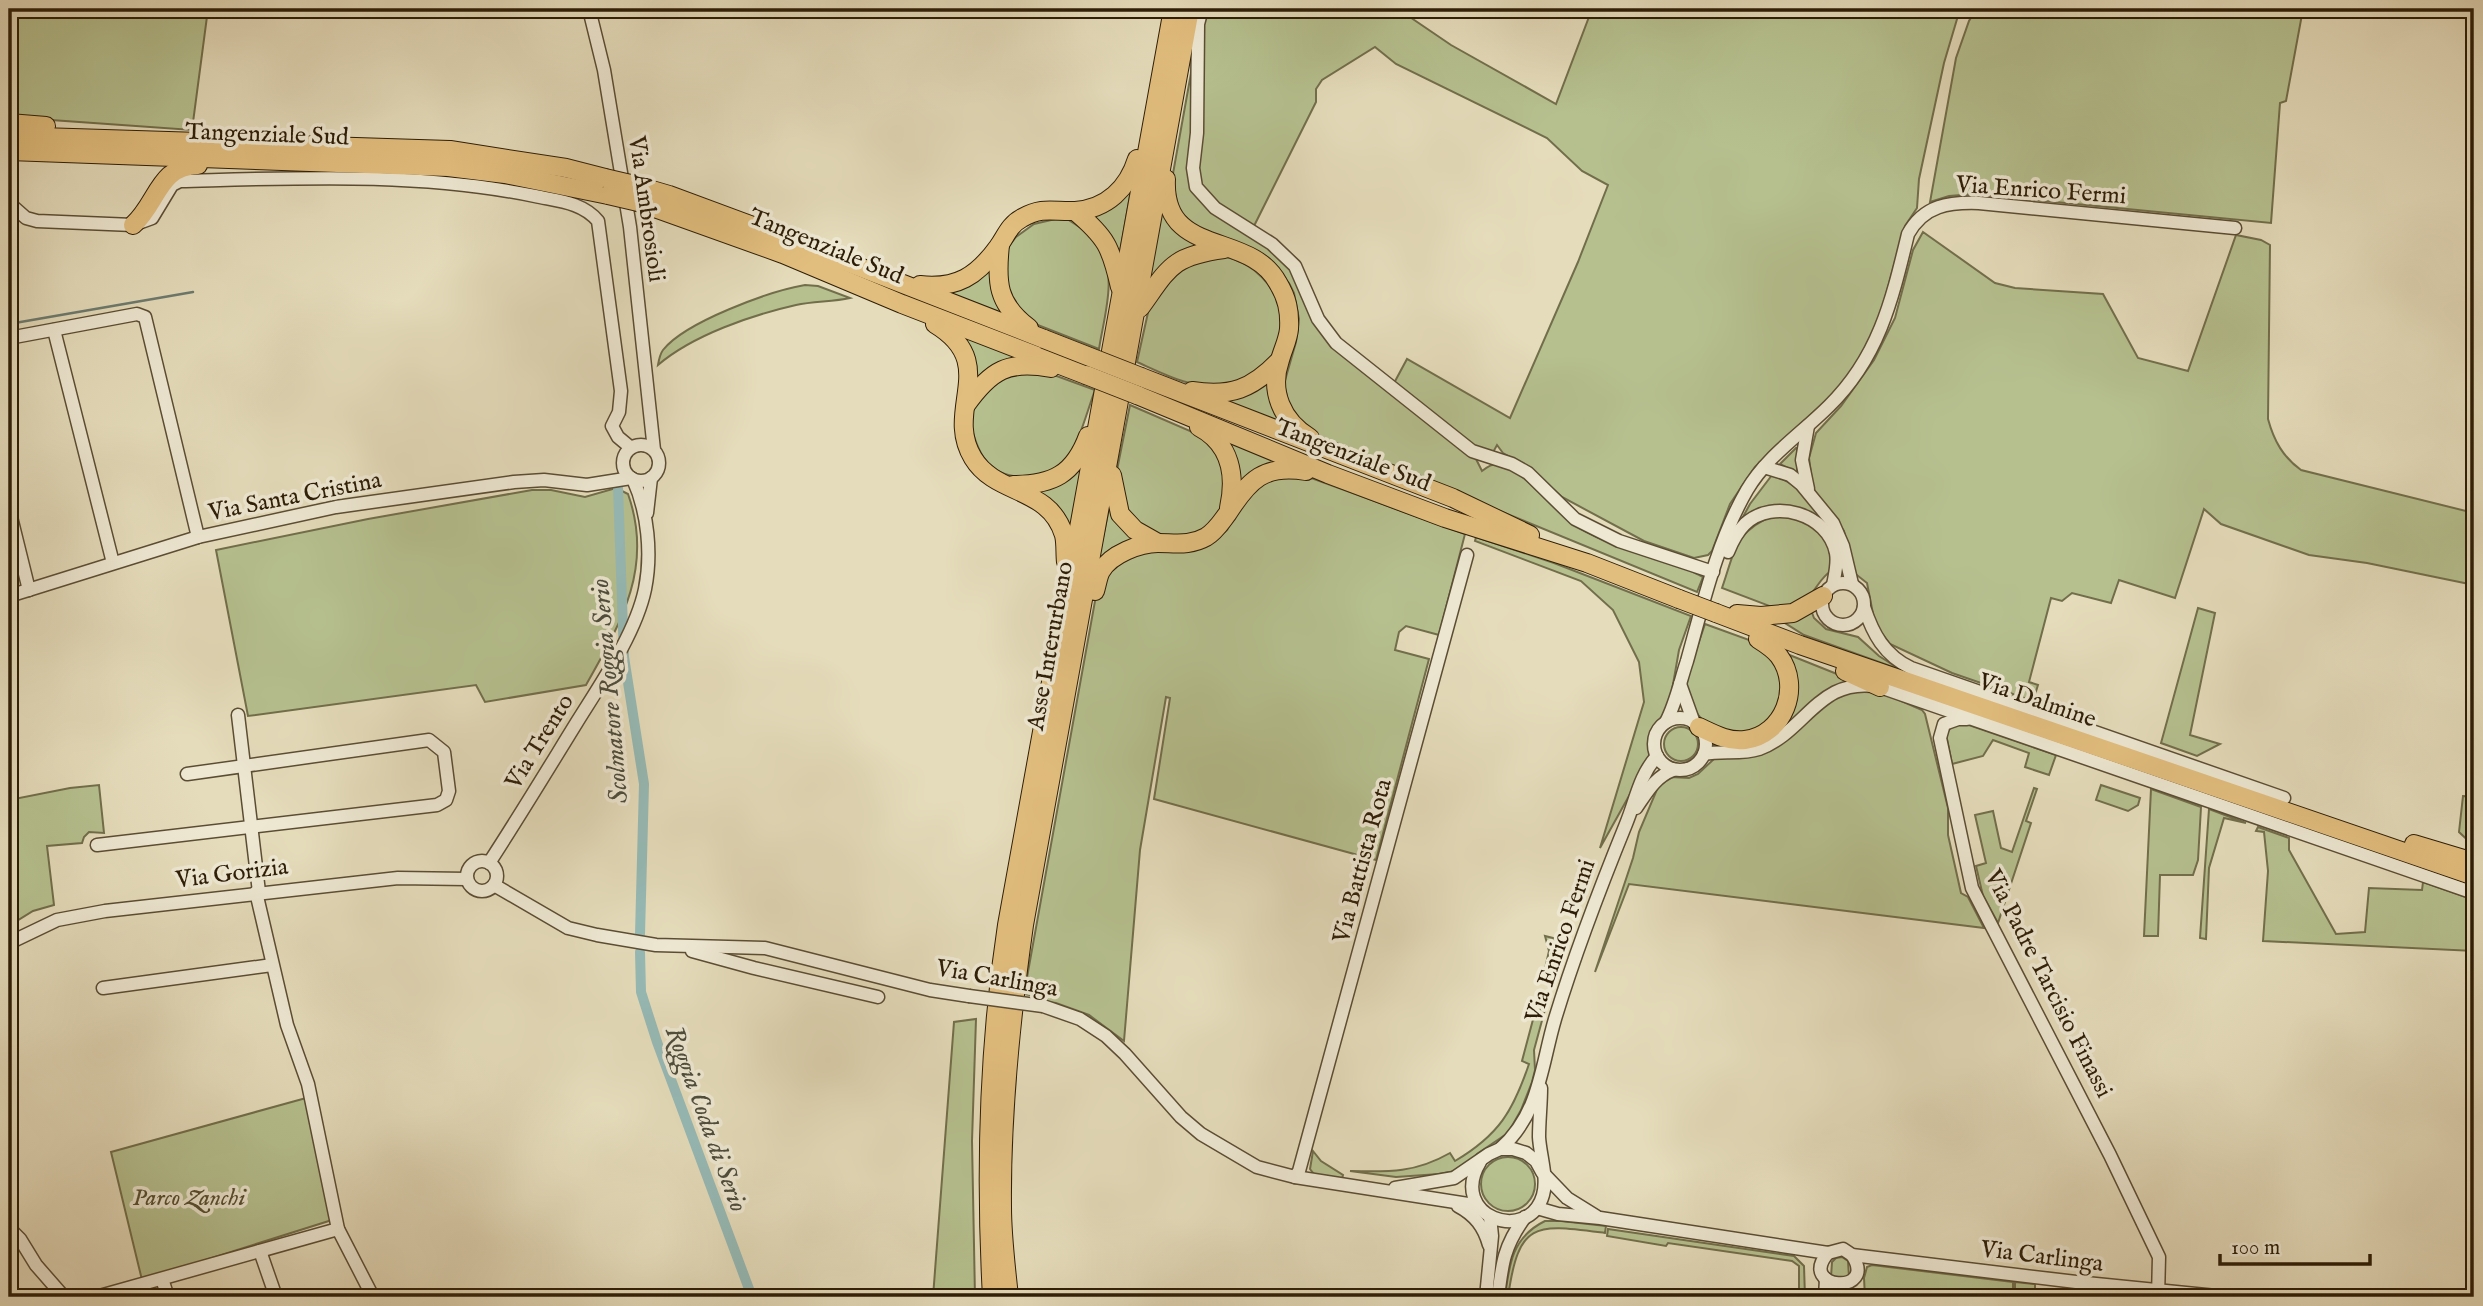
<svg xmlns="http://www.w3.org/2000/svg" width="2483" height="1306" font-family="'IM FELL English',serif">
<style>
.green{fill:#b6c08f;stroke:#726e4b;stroke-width:2}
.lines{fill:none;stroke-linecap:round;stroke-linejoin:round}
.stream{stroke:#6c7b70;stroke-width:2.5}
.canal{stroke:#96bab6;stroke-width:10}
.minor-casing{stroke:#5b4d34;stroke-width:15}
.highway-casing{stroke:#2d1d07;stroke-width:20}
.minor{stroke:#eee8d3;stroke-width:12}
.highway{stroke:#e2be7e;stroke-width:18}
.minor-bridge-casing{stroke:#5b4d34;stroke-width:15;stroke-linecap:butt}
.highway-bridge-casing{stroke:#2d1d07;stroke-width:20;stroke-linecap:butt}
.minor-bridge{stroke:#eee8d3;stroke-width:12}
.highway-bridge{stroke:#e2be7e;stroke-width:18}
.labels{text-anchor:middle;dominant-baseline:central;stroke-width:7;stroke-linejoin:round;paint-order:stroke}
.street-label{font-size:24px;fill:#2d1d07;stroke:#eee8d3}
.park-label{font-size:24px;font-style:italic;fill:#564e30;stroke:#eee8d3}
.water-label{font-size:26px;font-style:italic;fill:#4c4c3c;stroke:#eee8d3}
</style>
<rect width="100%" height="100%" fill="#e5dcbb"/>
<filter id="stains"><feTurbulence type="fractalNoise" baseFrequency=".00286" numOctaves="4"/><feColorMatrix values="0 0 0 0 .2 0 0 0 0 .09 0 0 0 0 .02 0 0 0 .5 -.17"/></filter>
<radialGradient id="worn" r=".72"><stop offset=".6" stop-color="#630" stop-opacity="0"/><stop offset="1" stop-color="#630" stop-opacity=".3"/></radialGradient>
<g class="green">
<polygon points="9,9 208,9 192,130 9,117"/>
<polygon points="1205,9 1398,9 1451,45 1556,104 1592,9 1960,9 1944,63 1919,179 1917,208 1905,226 1877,327 1861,359 1837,390 1755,467 1730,504 1712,551 1708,555 1694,558 1644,541 1562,497 1526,466 1503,453 1497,445 1491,456 1474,448 1393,385 1407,359 1510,418 1578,262 1608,185 1582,171 1547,138 1396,64 1375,47 1322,80 1316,89 1316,102 1253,228 1216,206 1198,186 1199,83"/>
<polygon points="1976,9 2303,9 2286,101 2280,103 2271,223 1974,194 1949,196 1930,202 1956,58 1969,21"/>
<path d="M1193,62L1195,189L1271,246L1293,269L1316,321L1475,457L1482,471C1486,468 1491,464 1496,464C1519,464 1553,510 1572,523C1602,545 1640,550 1673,562C1683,566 1693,572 1703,577L1697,592L1320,437L1313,434L1290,410L1284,384L1296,342L1299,319L1294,293L1289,283L1270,261L1208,237L1179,211L1172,179Z"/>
<polygon points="1133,178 1118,264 1085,214"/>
<polygon points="1163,197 1202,245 1147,287"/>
<path d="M1064,217C1076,225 1091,233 1099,245C1118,276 1104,316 1099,349L1025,320L1015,311L1001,272L1009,246L1016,237L1034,224Z"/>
<path d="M1923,232L1995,283L2015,288L2103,294L2138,358L2188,371L2236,235L2261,240L2270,245L2268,419C2274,441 2283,457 2301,470L2474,513V585L2367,563L2309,555L2221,524L2204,509L2175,598L2119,580L2111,603L2072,593L2062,601L2051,598L2029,682L2038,685L2033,701L1952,673L1890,644L1875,624L1867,583L1853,572L1844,531L1813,489L1809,458L1816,433L1841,406L1874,360L1895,318L1913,250Z"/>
<path d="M1223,256C1288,270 1305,353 1243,380C1237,383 1230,387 1223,387C1190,388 1166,375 1137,362L1149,308L1175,269Z"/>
<path d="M990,264C988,289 996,299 1009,319L941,293C965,291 976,281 990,264Z"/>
<path d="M805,285L818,286L850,298C832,302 814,301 796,305C752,315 693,335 658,365C659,359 660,354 663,350C685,322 770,291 805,285Z"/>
<path d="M952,329L1022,357L972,389C972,358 977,352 952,329Z"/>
<path d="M1043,371L1095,390C1087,411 1079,445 1065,461C1056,471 1045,474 1031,476C988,481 976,452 969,416C995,374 996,378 1043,371Z"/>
<polygon points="1272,374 1287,425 1220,399"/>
<polygon points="1130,405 1204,437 1214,445 1228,472 1221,508 1206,529 1193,536 1151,535 1126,511 1117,470"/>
<polygon points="1225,438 1284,461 1236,496"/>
<polygon points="1796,448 1797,448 1797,473 1780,464"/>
<polygon points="1086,454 1071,540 1036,493"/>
<polygon points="1303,475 1465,534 1439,635 1406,626 1399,632 1395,650 1429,659 1376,860 1154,799 1170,698 1166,697 1140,850 1124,1041 1089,1015 1056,1003 1041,1001 1040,997 1024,994 1095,601 1109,572 1134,553 1209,544 1227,530 1247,495 1269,477"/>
<path d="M1772,475C1793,480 1807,499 1820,515L1814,516L1793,508L1738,526L1750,504Z"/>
<path d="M616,488L628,494C654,567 621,623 586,685L485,702L476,685L248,716L216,550L368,519L532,490H551L585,497Z"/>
<polygon points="1110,504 1140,539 1097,566"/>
<path d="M1775,515C1812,522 1832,528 1831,571C1819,579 1818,588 1807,598C1801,604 1789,607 1780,610L1722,588C1735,551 1734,531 1775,515Z"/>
<polygon points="1476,537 1554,563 1691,616 1679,650 1668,713 1655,727 1649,740 1649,760 1600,848 1644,702 1639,662 1613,610 1581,581 1475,541"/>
<polygon points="2198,608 2215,613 2190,735 2220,744 2197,756 2161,743"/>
<polygon points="1811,610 1814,618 1826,629 1858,637 1879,656 1901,670 1804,635 1785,623"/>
<polygon points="1705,624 1763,645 1782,666 1781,713 1744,736 1705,723 1693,709 1687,691 1686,680"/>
<path d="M1782,652L1857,682C1820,707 1760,756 1713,746V739L1783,724Z"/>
<polygon points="1852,690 1883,693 1922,710 1925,714 1948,808 1948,835 1961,893 1968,897 1984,928 1629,884 1595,972 1633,858 1639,832 1658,787 1670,777 1689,778 1698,774 1715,758 1737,757 1834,697"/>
<polygon points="1963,723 2056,755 2049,775 2025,767 2029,753 1993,740 1983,756 1952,764 1946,734 1953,725"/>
<circle cx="1681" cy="744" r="17"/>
<polygon points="99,785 104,833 89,832 84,837 82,843 47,846 54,905 33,911 15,922 9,911 9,800 70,788"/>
<polygon points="2101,785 2140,798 2138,805 2128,811 2096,800"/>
<polygon points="2034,788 2037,789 2026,821 2031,823 1998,923 1983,896 1976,866 1986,863 1975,815 1993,811 2001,848 2012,852"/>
<polygon points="2151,789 2201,807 2198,860 2193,875 2160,875 2158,936 2144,936"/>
<polygon points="2463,796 2474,797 2474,846 2459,832"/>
<polygon points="2209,809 2246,823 2224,818 2209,868 2206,939 2200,938"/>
<polygon points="2258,827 2289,838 2289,850 2336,934 2365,932 2369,888 2422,890 2423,882 2474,900 2474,951 2263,941 2268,871 2264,832 2256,831"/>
<polygon points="1545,936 1557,939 1563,946 1561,965 1552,974 1544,973 1549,951"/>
<path d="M1547,1002L1534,1050L1535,1070L1532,1082L1521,1110L1508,1133L1477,1154L1472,1161L1460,1170L1439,1174L1396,1177L1350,1171C1389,1172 1415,1173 1450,1153L1455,1161C1499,1135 1513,1111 1529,1064L1522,1061L1535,1012H1538Z"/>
<polygon points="976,1019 972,1141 975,1297 933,1297 954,1022"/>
<polygon points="306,1098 332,1220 142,1280 111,1152"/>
<polygon points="1313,1151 1321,1161 1343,1175 1342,1179 1314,1174 1310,1169"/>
<circle cx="1508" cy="1184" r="27"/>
<path d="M1545,1221H1561L1606,1226L1605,1233C1535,1224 1519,1220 1508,1297H1505C1509,1265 1512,1237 1545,1221Z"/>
<polygon points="1608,1229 1794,1256 1804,1266 1805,1297 1799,1297 1799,1266 1792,1261 1668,1243 1666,1246 1607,1236"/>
<polygon points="1842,1257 1848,1261 1849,1277 1831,1277 1832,1262 1836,1258"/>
<polygon points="1872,1265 2013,1282 2013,1295 2011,1297 1865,1297 1864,1278 1867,1267"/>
<polygon points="2015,1282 2035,1284 2035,1297 2013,1297 2015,1295"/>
</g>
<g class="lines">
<polyline class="stream" points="9,324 193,292"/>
<g class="canal">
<polyline points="618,487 624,657 644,784 640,934"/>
<polyline points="640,952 641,992 657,1042 752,1297"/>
</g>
<defs>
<g id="minor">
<polyline points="589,9 604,70 630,227 654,450"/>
<polyline points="1202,9 1198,24 1197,133 1193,168 1196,187 1215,208 1272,244 1295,266 1318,319 1336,343 1472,451 1512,464 1528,473 1575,519 1619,541 1713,572"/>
<path d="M9,203L26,218L37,221L133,225L152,218L172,185L180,181C298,178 418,172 535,196C558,201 582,202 598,221L621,391L619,412L612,426L618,437L630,447"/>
<polyline points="54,330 113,563"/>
<polyline points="9,338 137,314 145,317 198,537"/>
<polyline points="1808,426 1802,460 1808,489"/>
<circle cx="641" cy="463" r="18"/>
<polyline points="1764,467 1790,475 1801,484 1833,523 1843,546 1852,584"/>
<polyline points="9,509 29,590"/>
<polyline points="647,513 651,478"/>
<path d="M1728,552C1732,542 1737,532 1745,524C1773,498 1828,513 1836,553C1838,564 1835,574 1833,585"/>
<circle cx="1843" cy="604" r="21"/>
<polyline points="9,596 198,537 336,507 514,482 544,480 587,485 631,478"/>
<path d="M1864,607C1873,634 1884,655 1911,668L2284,798"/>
<polyline points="1680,684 1694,723"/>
<polyline points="238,715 259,892"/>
<circle cx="1680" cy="744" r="26"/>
<polyline points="1967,719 1958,719 1944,724 1940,738 1972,888 2110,1155 2159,1257 2158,1297"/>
<path d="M1666,722C1676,703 1680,682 1687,661C1703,604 1717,542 1747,490C1767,456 1801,434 1829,406C1879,357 1892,300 1908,234C1924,205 1949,202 1979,203L2235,228"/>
<path d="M1704,754C1722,750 1741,755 1759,749C1806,732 1819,675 1880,687L2474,893"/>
<path d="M1636,808C1647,792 1655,777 1673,770"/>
<polyline points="97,845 437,805 446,800 449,791 444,752 429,740 187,774"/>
<circle cx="482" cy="876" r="15"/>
<path d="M489,863C519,817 548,769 577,722C600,685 636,633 645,589C652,554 648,512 633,479"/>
<polyline points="494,885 568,928 597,935 656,945 765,948 930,990 969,996"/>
<polyline points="256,892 287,1025 308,1084 338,1229 373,1297"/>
<polyline points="9,943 57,920 105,911 398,878 467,879"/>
<polyline points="692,951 754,968 878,997"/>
<polyline points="103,988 272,965"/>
<polyline points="1043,1006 1080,1019 1106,1036 1125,1054 1181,1117 1201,1134 1257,1167 1295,1177 1468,1204 1480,1209"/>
<path d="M1500,1149C1540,1114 1541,1066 1555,1019C1575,953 1600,888 1626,824C1636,800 1639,776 1657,756"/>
<path d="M1480,1162C1447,1217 1529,1245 1543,1195C1548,1178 1540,1155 1539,1137C1539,1121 1541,1104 1541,1088"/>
<polyline points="1295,1177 1299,1171 1467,555"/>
<polyline points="1395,1188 1454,1178 1489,1154 1500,1149 1513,1149 1526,1153 1536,1161 1542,1172 1567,1198 1596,1216"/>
<path d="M1458,1206C1475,1215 1484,1227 1489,1245"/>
<polyline points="1537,1208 1558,1214 1600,1218 1828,1253 1843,1249 1852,1255 2076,1282 2226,1297"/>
<polyline points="9,1228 20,1239 36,1265 64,1297"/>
<polyline points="260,1251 276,1297"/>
<path d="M1828,1253C1796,1290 1879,1296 1852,1255"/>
<polyline points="162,1279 168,1297"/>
<polyline points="96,1297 338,1229"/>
<polyline points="1486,1297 1492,1236 1490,1217"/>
<path d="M1498,1297C1502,1263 1504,1246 1525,1217"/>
<polyline points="1825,1297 1826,1279"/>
</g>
<g id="highway">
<polyline points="9,123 46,126"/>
<polyline points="9,136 450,150 566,168 605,178"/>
<polyline points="9,151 448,167 505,174 608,195"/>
<path d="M1166,179C1162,259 1250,230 1278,283C1287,298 1290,311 1289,329C1288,340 1283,349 1280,360C1269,391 1282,421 1310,438"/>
<polyline points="635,185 669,195 780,236 1044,339"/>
<polyline points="638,202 783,254 902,304 1086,375"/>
<path d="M1075,211C1106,237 1111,247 1120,287"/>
<path d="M133,225C158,203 158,166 198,165"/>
<path d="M1000,245C996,282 997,304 1029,328"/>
<path d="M920,285C957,289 977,276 998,247C1006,236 1009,225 1022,218C1043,206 1054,212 1075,211C1107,209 1128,188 1137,159"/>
<path d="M1140,308C1169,268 1171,256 1224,249"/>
<path d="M935,324C1001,364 943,409 973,458C996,496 1049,486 1064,535C1066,543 1065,553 1066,562"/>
<polyline points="1141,377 1453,498 1530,535"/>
<path d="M1192,391C1231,397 1252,389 1279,361"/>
<polyline points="1137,395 1328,474 1445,518 1587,563 1679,599"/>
<path d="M966,405C991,370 1008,360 1051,368"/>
<path d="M1199,427C1231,444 1236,476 1229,508"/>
<polyline points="1112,475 1120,514 1135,530 1158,543"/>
<path d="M1013,485C1053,485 1074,474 1088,436"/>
<path d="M1095,591C1097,585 1098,576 1101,571C1111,554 1140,543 1158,543C1176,543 1190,546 1206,537C1216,531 1221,522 1228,513C1249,480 1264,464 1306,471"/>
<polyline points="1716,613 1800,645 2474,876"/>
<polyline points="1737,614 1761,616 1793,613 1823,596"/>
<polyline points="1845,671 1880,687"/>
<path d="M1699,727C1714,734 1728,742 1745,740C1784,735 1802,687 1779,656C1774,649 1766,644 1758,639"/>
<polyline points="2414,844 2474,862"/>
<path d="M992,1297C985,1171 988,1050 1007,925L1173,9"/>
<path d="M1009,1297C1006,1267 1002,1237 1002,1207C1001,1113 1011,1017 1024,925L1190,9"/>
</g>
</defs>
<use href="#minor" class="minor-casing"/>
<use href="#highway" class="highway-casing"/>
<use href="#minor" class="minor"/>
<use href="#highway" class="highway"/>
<defs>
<polyline id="minor-bridge" points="969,996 1043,1006"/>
<g id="highway-bridge">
<polyline points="605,178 635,185"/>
<polyline points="608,195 638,202"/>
<polyline points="1044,339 1141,377"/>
<polyline points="1086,375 1137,395"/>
<polyline points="1679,599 1716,613"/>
</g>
</defs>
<use href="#minor-bridge" class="minor-bridge-casing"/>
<use href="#highway-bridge" class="highway-bridge-casing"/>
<use href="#minor-bridge" class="minor-bridge"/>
<use href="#highway-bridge" class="highway-bridge"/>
</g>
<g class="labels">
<g class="street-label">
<text transform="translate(267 135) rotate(2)">Tangenziale Sud</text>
<text transform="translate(2041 191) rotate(4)">Via Enrico Fermi</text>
<text transform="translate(646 209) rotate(82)">Via Ambrosioli</text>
<text transform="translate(826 247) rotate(22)">Tangenziale Sud</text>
<text transform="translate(1353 456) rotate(21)">Tangenziale Sud</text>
<text transform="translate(295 497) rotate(-11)">Via Santa Cristina</text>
<text transform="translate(1051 646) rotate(-80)">Asse Interurbano</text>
<text transform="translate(2037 701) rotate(19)">Via Dalmine</text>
<text transform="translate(540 742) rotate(-58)">Via Trento</text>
<text transform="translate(1363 861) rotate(-75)">Via Battista Rota</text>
<text transform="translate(232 874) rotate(-7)">Via Gorizia</text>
<text transform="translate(1561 941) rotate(-71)">Via Enrico Fermi</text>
<text transform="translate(997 979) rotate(10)">Via Carlinga</text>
<text transform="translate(2048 984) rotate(63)">Via Padre Tarcisio Finassi</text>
<text transform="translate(2042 1257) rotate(7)">Via Carlinga</text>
</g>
<g class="park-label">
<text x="189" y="1198">Parco Zanchi</text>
</g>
<g class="water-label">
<text transform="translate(610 691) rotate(-95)">Scolmatore Roggia Serio</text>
<text transform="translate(706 1119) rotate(70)">Roggia Coda di Serio</text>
</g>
</g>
<rect width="2483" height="1306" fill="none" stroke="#e5dcbb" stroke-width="35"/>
<rect x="10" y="10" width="2462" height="1285" fill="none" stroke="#2d1d07" stroke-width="3.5"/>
<rect x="18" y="18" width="2448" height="1271" fill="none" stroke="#2d1d07" stroke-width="2"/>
<path d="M2220 1254v10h150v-10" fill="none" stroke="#2d1d07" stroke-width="3.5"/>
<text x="2231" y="1254" font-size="21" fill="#2d1d07" stroke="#eee8d3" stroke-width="5" paint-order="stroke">100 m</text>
<rect width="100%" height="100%" filter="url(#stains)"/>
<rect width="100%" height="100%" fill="url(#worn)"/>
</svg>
